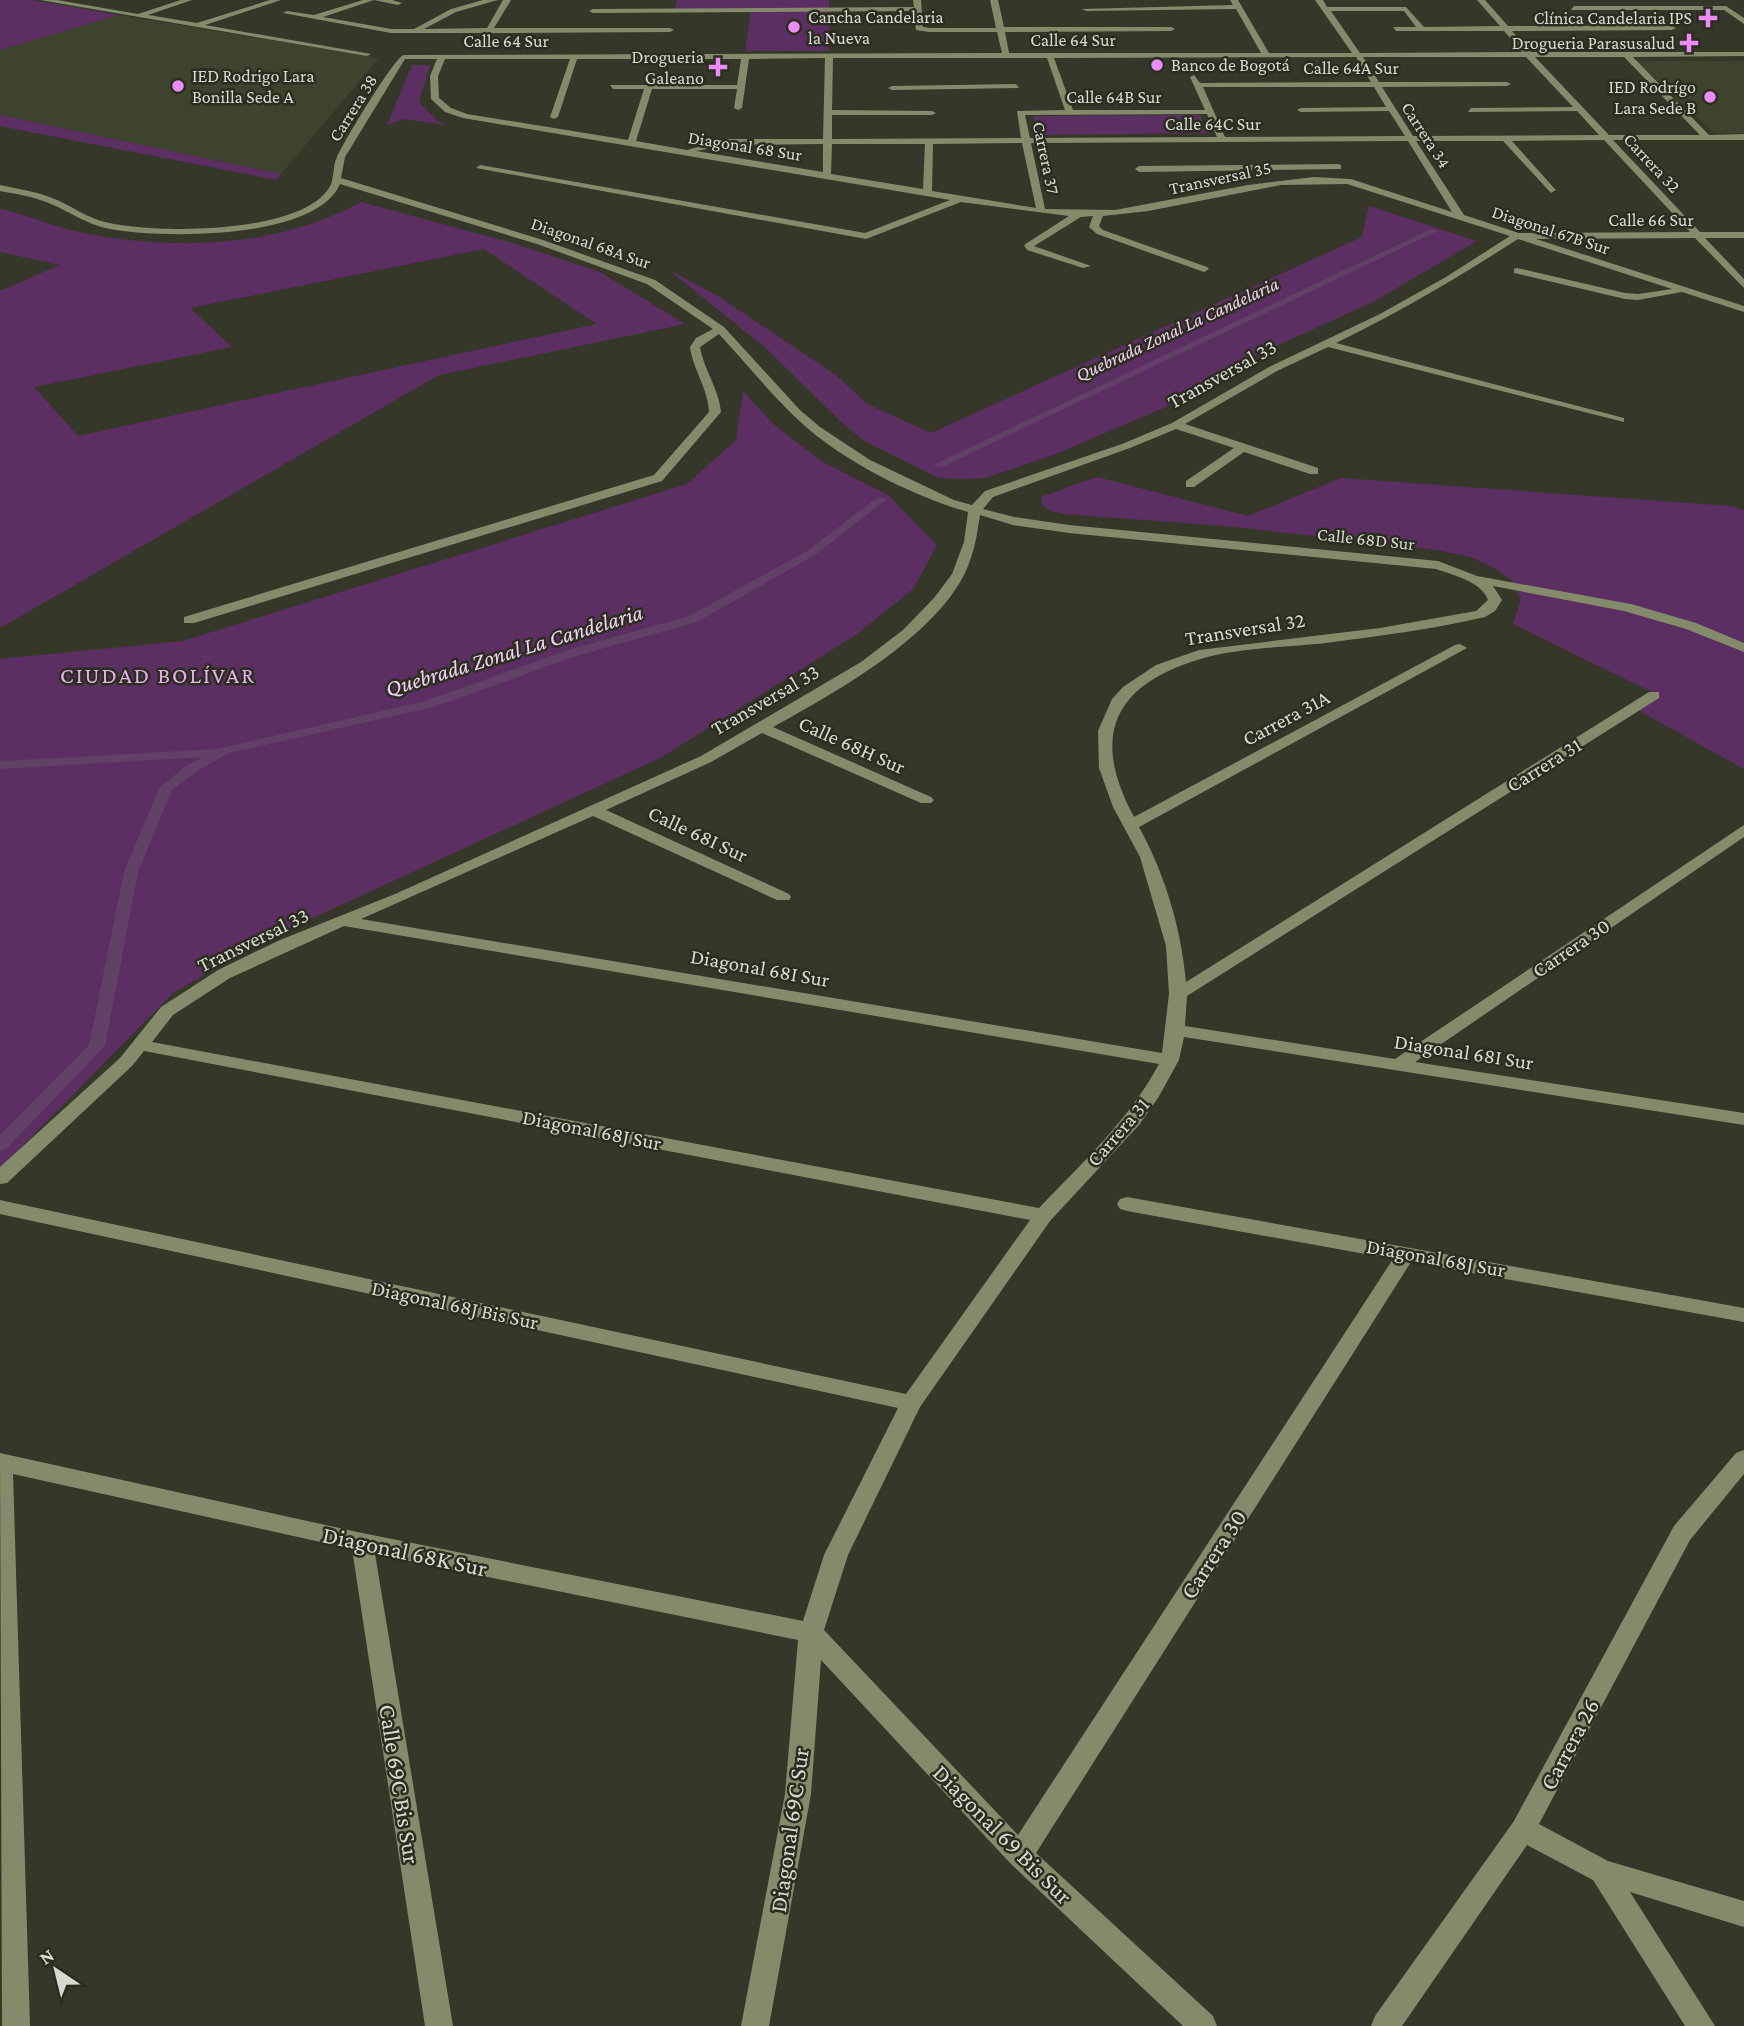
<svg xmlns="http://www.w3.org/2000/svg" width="1744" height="2026" font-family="'Crimson Pro',serif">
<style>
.built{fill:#3d432d}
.green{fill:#5c2f63;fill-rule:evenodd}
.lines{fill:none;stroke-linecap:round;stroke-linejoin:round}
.stream{fill:#614165;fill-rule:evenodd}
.minor{fill:#838b6a;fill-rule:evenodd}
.poi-dot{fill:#ec8cfa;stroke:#2b2e1f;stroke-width:2.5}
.labels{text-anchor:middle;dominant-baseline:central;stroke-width:5;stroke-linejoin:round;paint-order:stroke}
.far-poi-label{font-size:18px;fill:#d7dad0;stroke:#2b2e1f;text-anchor:end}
.far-street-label{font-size:18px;fill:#d7dad0;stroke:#2b2e1f}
.far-water-label{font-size:19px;font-style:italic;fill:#f0d2f4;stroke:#2b2e1f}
.street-label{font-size:21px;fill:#d7dad0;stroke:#2b2e1f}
.water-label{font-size:23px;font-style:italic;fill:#f0d2f4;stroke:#2b2e1f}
.neighbourhood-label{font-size:23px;letter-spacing:2px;fill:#e3afeb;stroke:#2b2e1f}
.near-street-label{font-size:24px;fill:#d7dad0;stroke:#2b2e1f}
</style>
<rect width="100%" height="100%" fill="#353829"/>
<g class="built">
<polygon points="119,15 379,58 281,174 0,115 0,50"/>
<polygon points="1636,61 1744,61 1744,133 1714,133"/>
</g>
<g class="green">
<polygon points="0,0 31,0 119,15 0,50"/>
<polygon points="677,0 829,0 829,51 745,51 751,10 675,10"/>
<polygon points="412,65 430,65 419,102 437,120 446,125 404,119 387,125"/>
<polygon points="0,115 281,174 276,180 0,126"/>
<polygon points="1199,115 1209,133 1039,135 1033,116"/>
<path d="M361,202L512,243L600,272L685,324L439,375L0,628V291L60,265L0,252V209C30,215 58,229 88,234C178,251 280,247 361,202ZM484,249L597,324L78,436L34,387L232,347L190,308Z"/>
<polygon points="1369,206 1477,241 1373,302 1256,355 1173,404 1056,454 985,478 961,479 939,478 866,442 842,423 768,350 669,270 718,296 837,376 867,404 931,433 1362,237"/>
<polygon points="743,391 772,423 821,461 888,495 937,545 913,589 857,634 662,757 263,941 173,993 0,1169 0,659 183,641 687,484 736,440"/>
<polygon points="1097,477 1248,516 1341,478 1731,506 1744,510 1744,769 1634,708 1654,693 1513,624 1521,599 1510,579 1498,570 1471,557 1437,550 1225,526 1064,514 1051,511 1042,505 1041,497"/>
</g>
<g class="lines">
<g class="stream">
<polygon points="1431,229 1438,231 942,467 933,465"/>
<polygon points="878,497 887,499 815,555 697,622 576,656 434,707 229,753 197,771 172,790 138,872 105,1046 6,1149 0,1151 0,1135 89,1045 124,872 159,788 187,765 203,757 0,769 0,761 217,749 425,701 568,650 689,616 807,551"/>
</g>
<g class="minor">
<polygon points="40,0 57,0 138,14 181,0 192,0 148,15 197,23 270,0 281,0 205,25 371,54 367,56"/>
<polygon points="363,0 392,0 402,3 398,5 374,0 323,17 391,29 414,29 451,9 483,0 498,0 456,12 424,29 487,28 503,0 511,0 494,28 670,28 674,30 670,32 492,33 486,38 482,36 484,33 391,33 283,13 287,11 314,15"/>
<path d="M913,0H921L923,27L929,28H996L990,0H998L1004,27H1171L1175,29L1171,31L1005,32L1009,53H1261L1236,9L1086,11L1082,9L1233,5L1230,0H1238L1269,53H1352L1315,0H1323L1327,7H1406L1424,27L1500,26L1477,0H1485L1508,26H1672L1676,28L1672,30L1512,31L1531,52H1744V56L1633,57L1709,135L1744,134V140H1613L1700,232H1744V238H1705L1744,279V288L1695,238L1536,239L1744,306V312L1682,292L1638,300L1625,299L1514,273V269L1517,268L1625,293L1638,294L1672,289L1518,239C1459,277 1400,312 1336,343L1624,418V422L1328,347L1277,371L1185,424L1318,468V474H1310L1244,452L1194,487H1186V481L1234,448L1176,429L1130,448L993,497L983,509L1014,517L1069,525L1438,561L1477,576L1631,604L1696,623L1744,643V652L1686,629L1624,611L1493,586L1502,600L1495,611L1485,617C1433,629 1379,636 1326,643C1290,647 1238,648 1204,658C1115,683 1089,734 1134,817L1455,645L1460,644L1467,648L1139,827C1165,874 1181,928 1186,982L1649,692H1659V698L1187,996L1185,1026L1395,1059L1744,825V837L1415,1062L1744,1113V1125L1184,1037L1179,1060L1158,1098L1139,1125L1050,1221L920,1407L848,1555L824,1630L1018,1835L1393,1259L1127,1211L1120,1209L1117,1204L1120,1199L1127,1197L1744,1308V1322L1411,1262L1036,1853L1213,2016L1217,2026H1183L1011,1864L821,1660L811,1794L769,2026H741L785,1794L798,1640L375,1554L453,2026H425L352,1549L13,1474L30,2026H2L0,1453L362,1533L803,1621L824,1555L898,1408L0,1214V1200L906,1394L1030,1220L144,1051L132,1066L7,1183L0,1184V1167L120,1058L161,1007L218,970L280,940L395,894L701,756L861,662L903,630L934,598L952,574L964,542L968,512C909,495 834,457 791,413C766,388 743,360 719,334L700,347C704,370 719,389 721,412L662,481L194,623H184V617L654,475L709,412C708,388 693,370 690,347L696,338L713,329L647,284L537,244L340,184C316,241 156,239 105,228C85,223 70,212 51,204C35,197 17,194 0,191V185C19,189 39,192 57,200C73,207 88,218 105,222C153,234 299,235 329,188C335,179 332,167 337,157C345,140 391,63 403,55L1002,53L997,32H929L916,30L914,11L593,13L589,11L593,9L914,7ZM1331,11H1404L1416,27H1393L1396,31H1504L1522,52L1360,53ZM1356,57L1371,82L1200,83L1194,75L1190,77L1205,110H1073L1054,58ZM1363,57H1526L1573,107L1471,108L1468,112L1577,111L1599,135L1413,136L1382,87L1507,86L1511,84L1507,82H1379ZM1535,57H1624L1700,135H1609ZM825,58L823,139H728L687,150L636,141L652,89H737L734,108L738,110L742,108L749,59ZM833,58H1047L1065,110L1017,111L1021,138L832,139V115H932L936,113L932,111L832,110ZM405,59H437L430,76L431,99L445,112L463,118L950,200L865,233L480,165L476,168L866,239L961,202L1069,216L1024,245L1027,250L1083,268L1091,266L1034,246L1081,217L1093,216L1089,227L1097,234L1204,272L1209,269L1207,267L1103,230L1099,226L1103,216L1148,211L1281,185L1347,184L1510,236L1446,277L1380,314L1269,367L1172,423L1122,444L985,491L972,505L954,500L870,460L820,427L800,410L724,327L655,280L543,240L341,178L345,157ZM445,59H570L550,117L554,119L558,117L577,59H741L737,85H610L613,89H644L628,140L467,114L451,108L439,98L438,76ZM1203,87H1374L1386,107L1301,108L1297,110L1301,112L1389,111L1405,136L1225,137ZM1207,114L1217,137L1030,138L1025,115ZM1604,140L1690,232L1519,233L1464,215L1416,141H1503L1551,193L1556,190L1554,188L1512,141ZM1408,141L1452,212L1351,179L1314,177L1248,185L1115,210L1045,209L1031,143ZM1022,143L1036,208L932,191L933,144ZM823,144V172L696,151L728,145ZM832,144H925L923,189L831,174ZM980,515L1013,525L1069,533L1436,569C1453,575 1482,582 1488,600L1476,611L1380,628L1199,650L1156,665L1123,687L1112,699L1098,731L1099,768L1113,807L1140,857L1166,946L1169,994L1162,1053L361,919L593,816L777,900H789L791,897L789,894L606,810L711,762L762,733L921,803H931L934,800L931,797L773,727C835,693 933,638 965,573C974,554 977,535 980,515ZM344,926L1159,1064C1129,1120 1082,1163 1039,1208L152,1042L173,1015L230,978Z"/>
<polygon points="1574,6 1726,6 1744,18 1744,24 1724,10 1571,10"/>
<polygon points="1016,84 1019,88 892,90 888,88 892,86"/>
<polygon points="1338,164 1341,165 1341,169 1139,172 1135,169 1139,166"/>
<polygon points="1744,1450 1744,1474 1690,1540 1539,1824 1608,1861 1744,1901 1744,1927 1630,1892 1715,2026 1685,2026 1593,1880 1527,1845 1402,2026 1371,2026 1375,2016 1514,1821 1674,1526 1736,1453"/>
</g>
</g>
<g class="poi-dot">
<path d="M1704.5 7.5h7v7h7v7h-7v7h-7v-7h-7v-7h7z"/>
<circle cx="794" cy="27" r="7"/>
<path d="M1685.5 32.5h7v7h7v7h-7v7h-7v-7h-7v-7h7z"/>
<circle cx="1157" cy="65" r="7"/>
<path d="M714.5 56.5h7v7h7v7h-7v7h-7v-7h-7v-7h7z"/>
<circle cx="178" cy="86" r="7"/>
<circle cx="1710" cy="97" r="7"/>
</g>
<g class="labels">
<g class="far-poi-label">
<text x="808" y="17" text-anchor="start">Cancha Candelaria<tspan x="808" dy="21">la Nueva</tspan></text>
<text x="1692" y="18">Clínica Candelaria IPS</text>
<text x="1675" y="43">Drogueria Parasusalud</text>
<text x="704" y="57">Drogueria<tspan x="704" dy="21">Galeano</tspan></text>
<text x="1171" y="65" text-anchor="start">Banco de Bogotá</text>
<text x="192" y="76" text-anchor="start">IED Rodrigo Lara<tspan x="192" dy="21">Bonilla Sede A</tspan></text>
<text x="1696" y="87">IED Rodrígo<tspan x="1696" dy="21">Lara Sede B</tspan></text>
</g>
<g class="far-street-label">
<text x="1073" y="40">Calle 64 Sur</text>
<text x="506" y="41">Calle 64 Sur</text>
<text x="1351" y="68">Calle 64A Sur</text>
<text x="1114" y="97">Calle 64B Sur</text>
<text transform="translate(353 108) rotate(-58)">Carrera 38</text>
<text x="1213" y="124">Calle 64C Sur</text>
<text transform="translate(1426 135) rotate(57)">Carrera 34</text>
<text transform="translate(745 146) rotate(9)">Diagonal 68 Sur</text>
<text transform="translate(1046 158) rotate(78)">Carrera 37</text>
<text transform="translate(1652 163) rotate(47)">Carrera 32</text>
<text transform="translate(1220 178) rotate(-12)">Transversal 35</text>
<text x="1651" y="220">Calle 66 Sur</text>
<text transform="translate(1551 230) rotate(18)">Diagonal 67B Sur</text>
<text transform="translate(591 243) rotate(19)">Diagonal 68A Sur</text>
<text transform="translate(1366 539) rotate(6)">Calle 68D Sur</text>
</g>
<g class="far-water-label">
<text transform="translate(1177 329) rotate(-25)">Quebrada Zonal La Candelaria</text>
</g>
<g class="street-label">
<text transform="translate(1222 374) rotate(-29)">Transversal 33</text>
<text transform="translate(1245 629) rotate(-9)">Transversal 32</text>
<text transform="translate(765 700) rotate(-30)">Transversal 33</text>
<text transform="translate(1286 718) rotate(-28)">Carrera 31A</text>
<text transform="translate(852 745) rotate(24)">Calle 68H Sur</text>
<text transform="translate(1544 765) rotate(-32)">Carrera 31</text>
<text transform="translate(698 834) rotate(25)">Calle 68I Sur</text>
<text transform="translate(253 940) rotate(-26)">Transversal 33</text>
<text transform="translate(1571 948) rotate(-34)">Carrera 30</text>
<text transform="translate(760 968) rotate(10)">Diagonal 68I Sur</text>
<text transform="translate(1464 1052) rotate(9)">Diagonal 68I Sur</text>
<text transform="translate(592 1130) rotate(11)">Diagonal 68J Sur</text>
<text transform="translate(1118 1132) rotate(-49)">Carrera 31</text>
<text transform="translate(1436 1258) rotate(10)">Diagonal 68J Sur</text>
<text transform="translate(455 1305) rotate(12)">Diagonal 68J Bis Sur</text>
</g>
<g class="water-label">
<text transform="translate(514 650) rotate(-17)">Quebrada Zonal La Candelaria</text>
</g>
<g class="neighbourhood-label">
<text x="158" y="675">CIUDAD BOLÍVAR</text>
</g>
<g class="near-street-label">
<text transform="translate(405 1551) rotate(12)">Diagonal 68K Sur</text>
<text transform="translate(1213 1554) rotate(-57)">Carrera 30</text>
<text transform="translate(1569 1744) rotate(-62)">Carrera 26</text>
<text transform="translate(400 1784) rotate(81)">Calle 69C Bis Sur</text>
<text transform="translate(789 1830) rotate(-82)">Diagonal 69C Sur</text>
<text transform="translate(1003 1834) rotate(45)">Diagonal 69 Bis Sur</text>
</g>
</g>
<g transform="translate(56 1970) rotate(325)" stroke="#2b2e1f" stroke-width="5" paint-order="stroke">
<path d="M0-5L12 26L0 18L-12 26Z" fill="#d7dad0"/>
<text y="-10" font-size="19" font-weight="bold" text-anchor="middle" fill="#d7dad0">N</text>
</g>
</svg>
